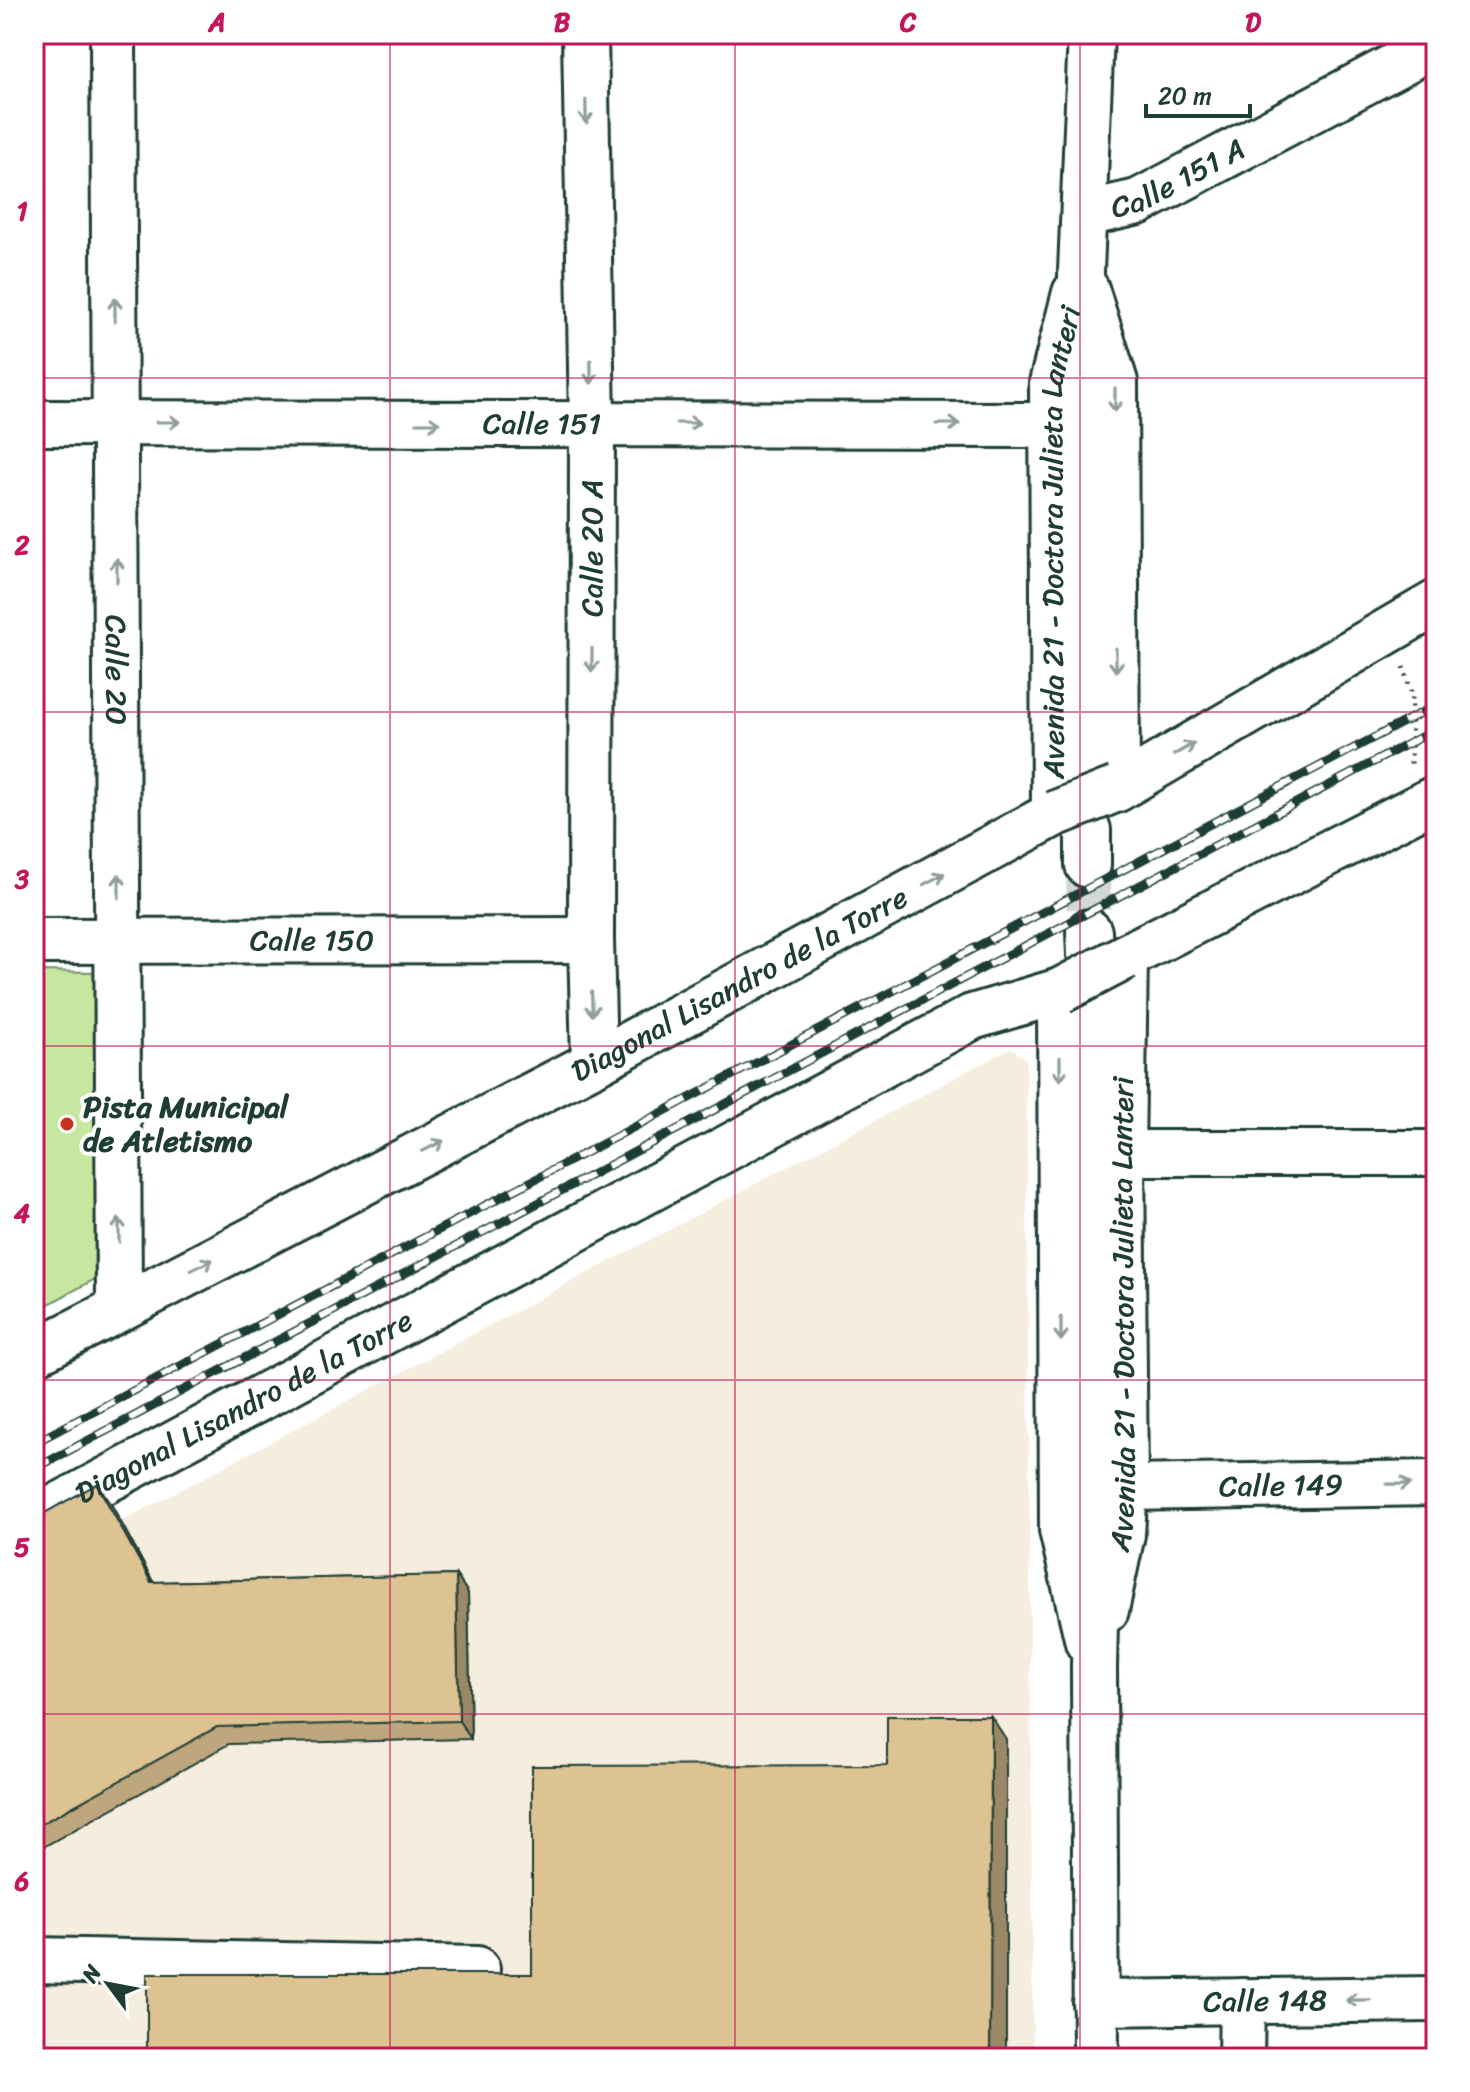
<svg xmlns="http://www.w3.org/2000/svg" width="1470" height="2092" font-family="Sriracha,sans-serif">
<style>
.built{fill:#f5edde}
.green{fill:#c6e7a0;stroke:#72926a;stroke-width:2}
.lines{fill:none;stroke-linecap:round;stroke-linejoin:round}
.major-tunnel{stroke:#d2d8d6;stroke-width:44;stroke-dasharray:44 22;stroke-linecap:butt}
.minor-casing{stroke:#1f3d34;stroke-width:50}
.major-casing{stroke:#1f3d34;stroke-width:50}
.path{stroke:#1f3d34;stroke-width:5;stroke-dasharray:2 6;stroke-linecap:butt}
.minor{stroke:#fff;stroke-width:44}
.major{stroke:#fff;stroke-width:44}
.rail-casing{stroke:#1f3d34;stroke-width:9}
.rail{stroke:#fff;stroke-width:6;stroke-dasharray:18;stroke-linecap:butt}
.minor-bridge-casing{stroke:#1f3d34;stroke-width:50;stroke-linecap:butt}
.minor-bridge{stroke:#fff;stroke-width:44}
.wall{fill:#bea77e;stroke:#1f3d34;stroke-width:2}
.shaded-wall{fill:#9b8866;stroke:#1f3d34;stroke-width:2}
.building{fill:#ddc292;stroke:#1f3d34;stroke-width:2}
.oneway{stroke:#8f9e9a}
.grid{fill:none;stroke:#c2185b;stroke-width:2;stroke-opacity:0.55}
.poi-dot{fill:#c8321e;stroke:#fff;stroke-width:3}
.labels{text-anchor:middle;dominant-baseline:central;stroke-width:8;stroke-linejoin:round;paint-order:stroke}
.street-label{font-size:30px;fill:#1f3d34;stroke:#fff}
.poi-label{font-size:30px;font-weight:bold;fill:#1f3d34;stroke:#fff;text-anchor:start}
.neatline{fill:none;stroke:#c2185b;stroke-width:3}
.grid-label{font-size:26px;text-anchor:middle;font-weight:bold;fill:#c2185b}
</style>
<rect width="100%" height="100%" fill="#fff"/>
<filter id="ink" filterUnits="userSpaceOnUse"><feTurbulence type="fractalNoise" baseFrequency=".0125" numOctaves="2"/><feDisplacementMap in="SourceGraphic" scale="16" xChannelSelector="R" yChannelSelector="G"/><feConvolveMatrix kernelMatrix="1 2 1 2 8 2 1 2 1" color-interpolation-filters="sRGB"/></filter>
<g filter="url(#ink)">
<polygon class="built" points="1011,1048 1026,1059 1033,2058 34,2058 34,1568"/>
<polygon class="green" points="34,971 99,972 101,1276 34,1312"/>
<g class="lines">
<polyline class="major-tunnel" points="1088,865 1089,932"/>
<defs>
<g id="minor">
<path id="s1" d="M113,34L119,1308"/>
<polyline points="585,34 592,423 591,940 594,1063"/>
<path id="s2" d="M1085,214L1138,202L1436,44"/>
<polyline points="1086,289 1115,382 1117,789"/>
<path id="s3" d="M34,423L1052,425"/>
<polyline points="1117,789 1436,603"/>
<path id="s4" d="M34,941L591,940"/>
<polyline points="1122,1153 1436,1153"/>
<path id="s5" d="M34,1353L594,1063L1054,814L1052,383L1075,293"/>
<path id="s6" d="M1125,1488L1436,1483"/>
<path id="s7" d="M34,1519L972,1017L1060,991L1062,1530L1088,1642"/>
<path id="s8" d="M1106,1610L1122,1534L1125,1488L1122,1153L1125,957L1436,798"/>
<polyline points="34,1960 477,1969"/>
<path id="s9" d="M1095,2003L1436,1999"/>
<polyline points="1241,2058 1242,2001"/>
</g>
<g id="major">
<polyline points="1087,778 1081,271 1091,34"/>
<polyline points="1088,830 1088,865"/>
<polyline points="1089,932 1090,955"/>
<polyline points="1091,1011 1097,1533 1094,1667 1096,2058"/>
</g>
</defs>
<use href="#minor" class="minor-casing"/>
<use href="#major" class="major-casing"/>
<polyline class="path" points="1403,667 1412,694 1411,768"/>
<use href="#minor" class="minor"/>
<use href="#major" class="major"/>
<defs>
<g id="rail">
<polyline points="34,1443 1436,705"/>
<polyline points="34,1469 1436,729"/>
</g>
</defs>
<use href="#rail" class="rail-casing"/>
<use href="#rail" class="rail"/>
<defs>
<g id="minor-bridge">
<polyline points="1054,814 1117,789"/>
<polyline points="1060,991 1125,957"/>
</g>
</defs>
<use href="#minor-bridge" class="minor-bridge-casing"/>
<use href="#minor-bridge" class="minor-bridge"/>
</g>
<polygon class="wall" points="97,1484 110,1502 153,1582 456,1575 468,1593 471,1739 229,1744 34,1852 34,1519"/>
<g class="shaded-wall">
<polygon points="97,1484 110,1502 163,1600 151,1582"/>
<polygon points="456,1575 468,1593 471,1739 459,1721"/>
<polygon points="991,1716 1006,1739 1006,2058 990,2058"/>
</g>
<g class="building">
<polygon points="97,1484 151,1582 456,1575 459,1721 217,1727 34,1828 34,1519"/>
<polygon points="887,1716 991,1716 990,2058 147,2058 147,1974 532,1974 532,1766 887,1765"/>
</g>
<defs><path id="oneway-shaft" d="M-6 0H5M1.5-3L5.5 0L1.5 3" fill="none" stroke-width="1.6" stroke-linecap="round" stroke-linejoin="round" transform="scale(2)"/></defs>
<g class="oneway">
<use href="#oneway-shaft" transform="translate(586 112) rotate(89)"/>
<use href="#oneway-shaft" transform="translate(115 310) rotate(-90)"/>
<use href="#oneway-shaft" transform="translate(591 372) rotate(89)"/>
<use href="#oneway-shaft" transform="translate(1115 400) rotate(90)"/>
<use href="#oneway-shaft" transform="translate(168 422)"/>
<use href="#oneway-shaft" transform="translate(428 423)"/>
<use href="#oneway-shaft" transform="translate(688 423)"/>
<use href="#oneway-shaft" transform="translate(948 424)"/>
<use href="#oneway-shaft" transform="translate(117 570) rotate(-90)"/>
<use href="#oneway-shaft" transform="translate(592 660) rotate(90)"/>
<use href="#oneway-shaft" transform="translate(1116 660) rotate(90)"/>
<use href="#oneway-shaft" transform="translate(1184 749) rotate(-30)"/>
<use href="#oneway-shaft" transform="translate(934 879) rotate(-28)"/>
<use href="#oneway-shaft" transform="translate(119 886) rotate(-90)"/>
<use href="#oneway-shaft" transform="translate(592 1004) rotate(88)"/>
<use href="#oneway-shaft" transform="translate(1060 1069) rotate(90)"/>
<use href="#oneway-shaft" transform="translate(433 1146) rotate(-27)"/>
<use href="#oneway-shaft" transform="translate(119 1230) rotate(-90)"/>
<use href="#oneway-shaft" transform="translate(202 1265) rotate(-27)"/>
<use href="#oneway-shaft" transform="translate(1061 1329) rotate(90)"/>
<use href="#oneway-shaft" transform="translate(1399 1484) rotate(-1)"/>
<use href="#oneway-shaft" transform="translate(1358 2000) rotate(179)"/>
</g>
</g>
<path class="grid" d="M390,34V2058M735,34V2058M1080,34V2058M34,378H1436M34,712H1436M34,1046H1436M34,1380H1436M34,1714H1436"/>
<circle class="poi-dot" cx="67" cy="1124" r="8"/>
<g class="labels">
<g class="street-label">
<text stroke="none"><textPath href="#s2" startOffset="100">Calle 151 A</textPath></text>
<text stroke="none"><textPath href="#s3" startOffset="508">Calle 151</textPath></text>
<text stroke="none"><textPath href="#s5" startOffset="1426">Avenida 21 - Doctora Julieta Lanteri</textPath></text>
<text transform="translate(592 548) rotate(-90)">Calle 20 A</text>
<text stroke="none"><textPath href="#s1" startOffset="636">Calle 20</textPath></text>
<text stroke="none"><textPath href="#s4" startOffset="278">Calle 150</textPath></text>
<text stroke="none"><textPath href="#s5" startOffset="796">Diagonal Lisandro de la Torre</textPath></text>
<text stroke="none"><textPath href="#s8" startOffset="298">Avenida 21 - Doctora Julieta Lanteri</textPath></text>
<text stroke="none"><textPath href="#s7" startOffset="238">Diagonal Lisandro de la Torre</textPath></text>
<text stroke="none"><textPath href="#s6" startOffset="156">Calle 149</textPath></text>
<text stroke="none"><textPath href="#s9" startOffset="170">Calle 148</textPath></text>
</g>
<g class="poi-label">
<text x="83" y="1107">Pista Municipal<tspan x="83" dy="34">de Atletismo</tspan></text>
</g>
</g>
<rect width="1470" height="2092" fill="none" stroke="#fff" stroke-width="88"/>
<g transform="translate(108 1984) rotate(302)" stroke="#ffffff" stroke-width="6" paint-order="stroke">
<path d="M0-6L14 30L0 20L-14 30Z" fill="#1f3d34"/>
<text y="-12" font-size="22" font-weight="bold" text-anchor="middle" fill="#1f3d34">N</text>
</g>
<path d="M1146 104v12h104v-12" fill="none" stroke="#1f3d34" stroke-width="4"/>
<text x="1158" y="104" font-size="24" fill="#1f3d34" stroke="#ffffff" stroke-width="6" paint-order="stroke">20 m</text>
<rect x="44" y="44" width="1382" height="2004" class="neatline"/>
<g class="grid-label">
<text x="217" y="31">A</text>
<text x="562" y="31">B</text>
<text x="908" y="31">C</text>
<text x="1253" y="31">D</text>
<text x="22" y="220">1</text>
<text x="22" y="554">2</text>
<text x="22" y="888">3</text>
<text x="22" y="1222">4</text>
<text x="22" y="1556">5</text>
<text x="22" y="1890">6</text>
</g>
</svg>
